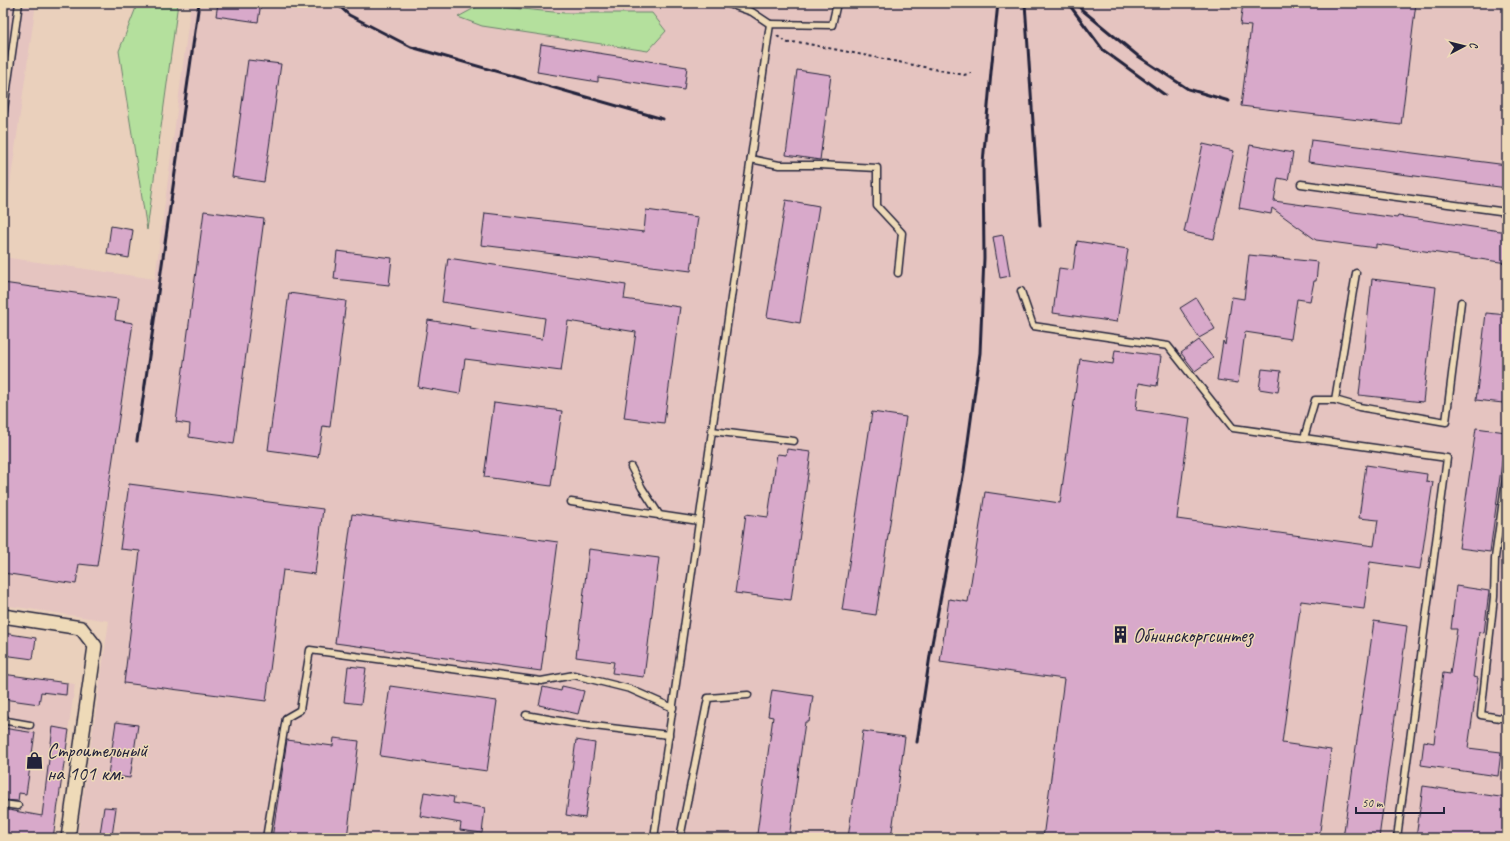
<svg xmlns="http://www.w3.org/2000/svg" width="1510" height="841" font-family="Caveat,sans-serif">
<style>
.built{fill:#e5c4c0}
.green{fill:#b4e09d;stroke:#6b816c}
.building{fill:#d8a9ca;stroke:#22223b}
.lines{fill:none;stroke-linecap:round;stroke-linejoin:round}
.service-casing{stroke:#22223b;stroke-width:9}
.minor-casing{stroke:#22223b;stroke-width:16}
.path{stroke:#22223b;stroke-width:2;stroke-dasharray:3 3;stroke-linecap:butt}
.service{stroke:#eedab8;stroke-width:6}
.minor{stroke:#eedab8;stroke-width:13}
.rail{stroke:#22223b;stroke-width:3}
.labels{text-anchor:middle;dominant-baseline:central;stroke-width:3;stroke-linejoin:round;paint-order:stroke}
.poi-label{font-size:20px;fill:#22223b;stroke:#eedab8;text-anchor:start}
</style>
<rect width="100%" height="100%" fill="#ead0bc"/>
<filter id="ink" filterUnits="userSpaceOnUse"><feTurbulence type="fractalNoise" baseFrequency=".025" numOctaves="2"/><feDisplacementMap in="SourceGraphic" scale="8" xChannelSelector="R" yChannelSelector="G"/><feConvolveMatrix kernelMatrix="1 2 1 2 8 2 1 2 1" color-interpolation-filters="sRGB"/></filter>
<g filter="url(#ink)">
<g class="built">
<polygon points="3,3 36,3 3,233"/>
<polygon points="191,3 1507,3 1507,838 77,838 109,621 3,605 3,257 155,279"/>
<polygon points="3,674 75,684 53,838 3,838"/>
</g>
<g class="green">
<polygon points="135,3 178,3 147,230 119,51 137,5"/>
<polygon points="480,5 564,13 652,13 666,31 648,51 482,26 458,17"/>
</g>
<g class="building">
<polygon points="218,3 261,3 258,22 216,16"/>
<polygon points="1243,3 1416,3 1401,125 1241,106 1251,26 1240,25"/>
<polygon points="541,44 687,67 684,90 598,77 598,82 537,72"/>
<polygon points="248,60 281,64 264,182 232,177"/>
<polygon points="797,70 831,75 820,160 786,155"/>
<polygon points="1311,140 1507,165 1507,188 1308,162"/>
<polygon points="1203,144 1234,151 1214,239 1184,232"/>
<polygon points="1250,145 1293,153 1288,180 1278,178 1274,201 1397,218 1398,216 1507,232 1507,263 1376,244 1376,248 1316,240 1272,208 1271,214 1239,208"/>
<polygon points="786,200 819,206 800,323 767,317"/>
<polygon points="646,210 698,217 691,271 481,245 485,213 644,232"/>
<polygon points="204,211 264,219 234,444 189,437 190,424 176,422"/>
<polygon points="111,226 133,230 129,258 107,254"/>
<polygon points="1003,235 1010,276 1000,278 993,237"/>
<polygon points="1077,241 1128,249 1117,322 1053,313 1059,268 1073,270"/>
<polygon points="337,251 392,258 389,285 334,279"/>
<polygon points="1249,255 1318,262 1316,281 1314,281 1310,301 1297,299 1291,339 1245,332 1238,383 1217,380 1223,341 1225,345 1232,297 1244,299"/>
<polygon points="448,258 626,285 624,299 680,307 664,423 624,418 636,332 568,321 561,371 465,359 460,394 418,387 428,320 471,327 470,329 542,339 545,318 442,302"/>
<polygon points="1372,279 1436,287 1423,402 1359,395"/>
<polygon points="3,283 118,299 115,320 133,323 97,566 79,564 76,584 3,573"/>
<polygon points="289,293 346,301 330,427 323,426 318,457 268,450"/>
<polygon points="1196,298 1215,329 1199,338 1180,308"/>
<polygon points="1486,313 1507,315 1507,367 1503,403 1476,400"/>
<polygon points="1199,340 1213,358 1195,371 1181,353"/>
<polygon points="1115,350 1161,356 1157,386 1139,383 1136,410 1190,418 1177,519 1374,546 1378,520 1359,518 1366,465 1427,474 1426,481 1433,482 1420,569 1370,562 1364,609 1301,601 1282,743 1331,750 1319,838 1043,838 1064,679 940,662 949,599 968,602 985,492 1060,503 1080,359 1113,364"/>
<polygon points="1262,369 1281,371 1278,392 1259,389"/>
<polygon points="494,402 562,411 551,486 484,477"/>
<polygon points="872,412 906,417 876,615 842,610"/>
<polygon points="1476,428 1506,432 1490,552 1459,548"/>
<polygon points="787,449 811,452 791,600 735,593 746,514 768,517 777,454 786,455"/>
<polygon points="129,484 323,509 315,574 283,570 266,701 124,683 140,551 120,549"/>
<polygon points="352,514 558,542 541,671 335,643"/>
<polygon points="589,549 659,558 644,677 612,673 614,662 576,657"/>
<polygon points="1456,586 1489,591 1484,633 1479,632 1473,677 1478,678 1468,748 1501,752 1498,776 1421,765 1424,741 1434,743 1443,673 1450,674 1457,629 1451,629"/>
<polygon points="1374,621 1407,626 1379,838 1343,838"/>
<polygon points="3,633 36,638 33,659 3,655"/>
<polygon points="348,666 366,668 361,704 344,702"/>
<polygon points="3,674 67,683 66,695 41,692 39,704 3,699"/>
<polygon points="390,686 497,701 487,771 380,756"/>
<polygon points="562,686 584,691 578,714 539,705 543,687 561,691"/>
<polygon points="772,690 813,696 809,722 805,722 789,838 767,838 767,835 757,834 773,717 768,716"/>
<polygon points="116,722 138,725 130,778 108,775"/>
<polygon points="53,727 69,730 53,838 3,838 3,809 42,816"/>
<polygon points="3,728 35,733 26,794 19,793 18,801 3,800"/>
<polygon points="863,731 905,737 891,838 848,838"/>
<polygon points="334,738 359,741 347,838 272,838 287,740 333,746"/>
<polygon points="576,740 595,743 585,818 566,815"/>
<polygon points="1423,786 1507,798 1507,838 1416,838"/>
<polygon points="424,792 454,797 453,803 485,808 482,833 460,830 461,823 420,816"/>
<polygon points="104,807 116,808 112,836 100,834"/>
</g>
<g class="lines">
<defs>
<g id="service">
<polyline points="726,3 752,12 770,24"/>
<polyline points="3,117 19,3"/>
<polyline points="751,159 779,165 819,165 877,168 877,206 902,233 898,273"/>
<polyline points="1301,184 1507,212"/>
<polyline points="1356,273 1335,400 1359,407 1446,422 1461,302"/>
<polyline points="1021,291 1033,326 1168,346 1233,428 1447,458 1397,838"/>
<polyline points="712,431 794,441"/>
<polyline points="1304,438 1315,400 1335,400"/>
<polyline points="631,467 642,488 660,516"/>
<polyline points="1507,471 1495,558 1494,597 1481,715 1507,719"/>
<polyline points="571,502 699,521"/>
<polyline points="526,715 577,724 669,735"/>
<polyline points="3,716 7,721 30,725"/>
<polyline points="3,804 18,806"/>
<polyline points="266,838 286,718 300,710 310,650 541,681 574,675 630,689 673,708"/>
<polyline points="654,838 770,24 832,25 837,3"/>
<polyline points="680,838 708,698 748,695"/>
</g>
<polyline id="minor" points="3,616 81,628 95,646 68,838"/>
</defs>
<use href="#service" class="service-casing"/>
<use href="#minor" class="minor-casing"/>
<polyline class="path" points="777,36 788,43 798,42 964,75 971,73"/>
<use href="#service" class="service"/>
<use href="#minor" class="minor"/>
<g class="rail">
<polyline points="336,3 349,15 411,47 663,119"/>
<polyline points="1025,3 1040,226"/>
<polyline points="1068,3 1103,50 1165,95"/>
<polyline points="1077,3 1081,9 1138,56 1188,89 1229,101"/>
<polyline points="137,441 199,3"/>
<polyline points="917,742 931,649 964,471 980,353 984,258 983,163 991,72 998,3"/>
</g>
</g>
</g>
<defs>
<symbol id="building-bare" viewBox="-9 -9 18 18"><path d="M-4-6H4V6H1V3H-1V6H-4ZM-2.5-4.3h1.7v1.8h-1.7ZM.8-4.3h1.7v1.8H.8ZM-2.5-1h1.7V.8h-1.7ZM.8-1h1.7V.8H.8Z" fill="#22223b" stroke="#eedab8" stroke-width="2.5" paint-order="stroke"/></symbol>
<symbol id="shop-bare" viewBox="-9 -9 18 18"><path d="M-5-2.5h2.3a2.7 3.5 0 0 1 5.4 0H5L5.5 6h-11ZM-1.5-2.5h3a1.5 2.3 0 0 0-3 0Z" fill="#22223b" stroke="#eedab8" stroke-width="2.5" paint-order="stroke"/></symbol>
</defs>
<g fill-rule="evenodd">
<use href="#building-bare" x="1108" y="622" width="25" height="25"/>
<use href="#shop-bare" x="22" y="748" width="25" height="25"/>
</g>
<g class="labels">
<g class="poi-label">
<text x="1133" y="635">Обнинскоргсинтез</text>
<text x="47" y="750">Строительный<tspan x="47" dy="23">на 101 км.</tspan></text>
</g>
</g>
<rect width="1510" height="841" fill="none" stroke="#eedab8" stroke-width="16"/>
<rect x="8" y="8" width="1494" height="825" fill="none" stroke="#22223b" stroke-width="1.5" filter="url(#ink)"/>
<g transform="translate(1464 46) rotate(83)" stroke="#eedab8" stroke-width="3" paint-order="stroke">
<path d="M0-3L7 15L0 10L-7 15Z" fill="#22223b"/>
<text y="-6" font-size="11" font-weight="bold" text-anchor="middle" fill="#22223b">С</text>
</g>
<path d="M1356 807v6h88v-6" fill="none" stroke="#22223b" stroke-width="2"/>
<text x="1362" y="807" font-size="12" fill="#22223b" stroke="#eedab8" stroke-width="3" paint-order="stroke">50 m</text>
</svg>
